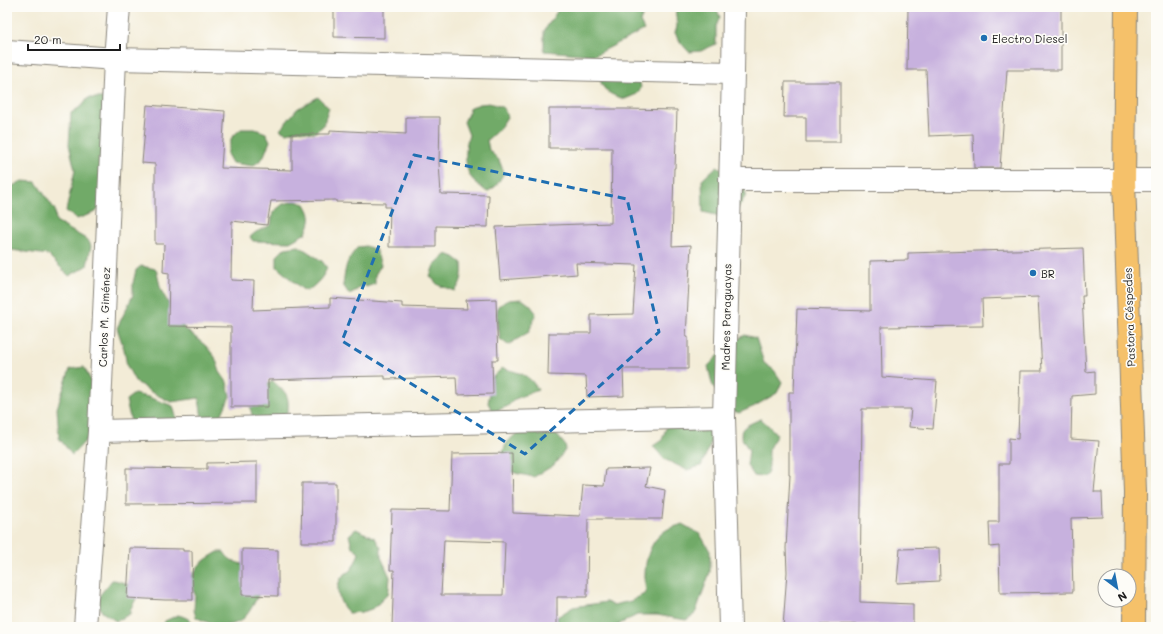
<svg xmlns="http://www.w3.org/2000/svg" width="1163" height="634" font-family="Mali,sans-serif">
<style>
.forest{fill:#71aa68;stroke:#466342}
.building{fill:#c7b1de;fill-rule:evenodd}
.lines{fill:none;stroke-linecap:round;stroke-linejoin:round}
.minor-casing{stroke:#88847a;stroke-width:24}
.major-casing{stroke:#88847a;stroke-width:24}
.minor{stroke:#fff;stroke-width:22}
.major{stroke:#f5c16b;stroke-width:22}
.marked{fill:none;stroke:#1f6fb2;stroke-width:3;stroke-dasharray:8 5;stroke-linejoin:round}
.poi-dot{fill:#1f6fb2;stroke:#fdfcf7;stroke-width:1.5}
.labels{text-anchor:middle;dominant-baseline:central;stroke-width:3.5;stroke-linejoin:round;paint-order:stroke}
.poi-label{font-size:11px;fill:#1c1c1c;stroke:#fdfcf7;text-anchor:start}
.street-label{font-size:11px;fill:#1c1c1c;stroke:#fdfcf7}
</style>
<rect width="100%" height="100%" fill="#fdfcf7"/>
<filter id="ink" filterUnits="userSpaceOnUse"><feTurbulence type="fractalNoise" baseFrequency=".025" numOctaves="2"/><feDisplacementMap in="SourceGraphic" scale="8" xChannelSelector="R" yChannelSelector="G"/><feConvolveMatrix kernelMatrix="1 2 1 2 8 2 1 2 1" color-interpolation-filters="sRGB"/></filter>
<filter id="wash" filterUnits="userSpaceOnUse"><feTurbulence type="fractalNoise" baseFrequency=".012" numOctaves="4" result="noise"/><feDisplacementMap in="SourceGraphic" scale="16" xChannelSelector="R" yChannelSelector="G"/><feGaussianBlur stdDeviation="0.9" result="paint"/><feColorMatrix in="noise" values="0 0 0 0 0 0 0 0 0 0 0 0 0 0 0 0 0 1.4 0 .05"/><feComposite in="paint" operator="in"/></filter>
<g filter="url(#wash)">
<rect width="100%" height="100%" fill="#f3ecd7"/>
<g class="forest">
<polygon points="560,7 646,7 640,22 644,30 595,55 544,51 544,31"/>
<path d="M676,7H716L720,17L716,26V44L701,51L689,52L681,43L675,33C680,21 674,18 676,7Z"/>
<path d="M634,75L640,83L641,88L637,94L625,99C614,96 604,93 600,80Z"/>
<polygon points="318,97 329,108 323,126 314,133 298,130 286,133 280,130 297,109"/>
<polygon points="88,98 111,98 104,198 96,212 77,219 66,211 75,170 69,145 71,113 83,105"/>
<path d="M490,103L504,108L507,117L500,128L487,140L489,150L499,160L504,173L496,186L487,192C481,187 474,182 470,176C464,165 465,146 469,135L464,122L471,107L480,104Z"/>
<polygon points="241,129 255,129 266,133 270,141 263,158 253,166 232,163 227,154 232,137"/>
<polygon points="717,166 733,176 742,178 746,195 742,202 734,213 720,216 703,212 702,180"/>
<polygon points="22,181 36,182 55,210 56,222 88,240 91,246 87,266 69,276 48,255 11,250 7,247 7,189"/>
<path d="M295,201L305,204C313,217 311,221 306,233L290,242L253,241L250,237L256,232L271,225L273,212L283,204Z"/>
<path d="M299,246L322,261L327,268C323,278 316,285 307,291L302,289L277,267V256L285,248Z"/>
<path d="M366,246L376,250L381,265L375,275V284L366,287L363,284L357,290L349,294L343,285C346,266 345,262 358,247Z"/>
<path d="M446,254L454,257L462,263C463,274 462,283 455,291L438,285L430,276L434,265Z"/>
<polygon points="141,266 156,269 161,290 176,317 184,328 206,346 215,357 220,372 227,382 230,396 221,416 209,422 202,419 199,398 171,402 151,392 135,381 127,366 124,349 117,328 133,295 133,283 136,270"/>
<polygon points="522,299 530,305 536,313 529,332 508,345 500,339 497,314 498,306 509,300"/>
<polygon points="745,335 756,338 764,363 774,370 782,382 777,393 755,406 739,413 728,409 712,384 708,366 732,342"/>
<polygon points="84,367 93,385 89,437 72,455 59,438 57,408 70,369"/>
<path d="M502,368C520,373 529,374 538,390L515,399L508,406L493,412L488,403L493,377Z"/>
<path d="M273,381C286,394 289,392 288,412L273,426L253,420L250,406L254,393Z"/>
<polygon points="134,394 148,397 173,406 177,420 131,422 126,400"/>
<path d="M761,419L772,429L777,435C775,439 772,442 770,446C766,458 776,481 754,476L747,465L749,450C734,429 742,427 761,419Z"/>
<polygon points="667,425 713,427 716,431 701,466 687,470 664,459 653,446 662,440"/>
<path d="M521,430L537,434L557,435L565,445L566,449L554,465L534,477L519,474L505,470L501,466C503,445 505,443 521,430Z"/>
<path d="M682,524L700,534L710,551V572L695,614L686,620L657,615H637L614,627H559L557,617L573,607L606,602L613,605L631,601L646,593C643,571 645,542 668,529C672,527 678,526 682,524Z"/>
<path d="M356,529L375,538L381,548V557L390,577L389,588L388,594L374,608L363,612L349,613C340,605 334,590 341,578C343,574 349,573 352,568C355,564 357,558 359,553L352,547L349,535Z"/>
<path d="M218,552H224C229,561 236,562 245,565L260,592C255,601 251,611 244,618C231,630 210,625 196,617L194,610L195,594L190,583C197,564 201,562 218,552Z"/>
<path d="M112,580C124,581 134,586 136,599L130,610V614L116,621L102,612L97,600C101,592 107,587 112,580Z"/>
<path d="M178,615C186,617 192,620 196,627H163L165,621Z"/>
</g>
<g id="blocks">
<g class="building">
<polygon points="334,7 384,7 384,38 334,37"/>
<polygon points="908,7 1061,7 1061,70 1007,70 1000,168 974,168 973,134 929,136 926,70 907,70"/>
<polygon points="785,82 840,82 840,142 806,142 806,117 784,117"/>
<polygon points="147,105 225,111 221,168 292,170 292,134 330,134 330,130 406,134 406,117 440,117 439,163 441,194 489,195 488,227 436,226 436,247 389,247 390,207 385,207 385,203 336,202 336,200 271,201 267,225 232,221 231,280 254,281 253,310 330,307 330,298 402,303 402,307 467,309 466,300 496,299 498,360 492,360 493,394 457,395 456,377 385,379 385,376 331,377 331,378 268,380 268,407 231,407 231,327 168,326 169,273 163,272 164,244 155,244 155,164 142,163"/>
<polygon points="549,109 625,109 677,110 675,168 674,168 672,246 691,245 686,337 688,337 688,369 623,369 624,396 587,397 586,376 548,375 549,333 591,333 591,315 633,314 636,265 576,263 577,274 500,280 496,227 611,223 612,148 549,148"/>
<polygon points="1083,248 1085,296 1082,296 1086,372 1095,371 1095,394 1072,396 1071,439 1099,441 1094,492 1102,492 1103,517 1071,518 1073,592 1000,593 999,546 990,547 989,522 999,522 999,464 1009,464 1009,438 1018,439 1020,371 1042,371 1038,297 982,299 983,326 881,327 882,377 937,381 933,429 909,427 911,409 862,409 860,602 913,604 913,624 815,625 814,627 783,627 787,572 786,548 790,475 789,475 789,392 794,392 797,309 870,311 870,261 908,260 908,253"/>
<path d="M512,453L513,513L580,516L583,485L604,486L606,469L650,468L646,486L665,490L662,519H588L587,597H557V626H392L394,570H390L392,510L450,511L452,454ZM444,540L505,542L503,595H441Z"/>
<polygon points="257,462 257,503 126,504 126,468 207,469 207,463"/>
<polygon points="302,483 336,483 336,542 301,542"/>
<polygon points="130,548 183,549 183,551 192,551 193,600 165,600 127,598"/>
<polygon points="939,548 940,581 897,583 900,549"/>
<polygon points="242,549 278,550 278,596 242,595"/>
</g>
</g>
</g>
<g filter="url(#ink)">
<use href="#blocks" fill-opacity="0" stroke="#88847a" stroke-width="1"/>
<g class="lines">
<defs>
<g id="minor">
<polyline points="7,51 115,59 733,73"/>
<polyline points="730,180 1156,180"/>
<polyline points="99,431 724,417"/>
<polyline points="85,627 99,431 115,59 119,7"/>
<polyline points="730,627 724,417 733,73 734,7"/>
</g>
<polyline id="major" points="1126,7 1124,181 1135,492 1134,627"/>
</defs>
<use href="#minor" class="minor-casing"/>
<use href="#major" class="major-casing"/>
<use href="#minor" class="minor"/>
<use href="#major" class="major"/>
</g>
</g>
<path class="marked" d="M414,155L627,199L659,332L525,454L342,341Z"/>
<g class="poi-dot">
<circle cx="984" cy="38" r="4"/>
<circle cx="1033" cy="273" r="4"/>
</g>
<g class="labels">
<g class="poi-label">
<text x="992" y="38">Electro Diesel</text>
<text x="1041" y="273">BR</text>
</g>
<g class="street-label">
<text transform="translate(104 317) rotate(-88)">Carlos M. Giménez</text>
<text transform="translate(726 317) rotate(-89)">Madres Paraguayas</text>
<text transform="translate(1129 317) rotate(-92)">Pastora Céspedes</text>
</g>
</g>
<rect width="1163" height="634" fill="none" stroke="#fdfcf7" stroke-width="24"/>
<g transform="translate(1117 588) rotate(148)"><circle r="19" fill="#fdfcf7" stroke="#a3a29f"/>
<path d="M0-3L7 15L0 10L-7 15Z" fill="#1f6fb2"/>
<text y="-6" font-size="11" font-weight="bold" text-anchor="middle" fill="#1c1c1c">N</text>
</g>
<path d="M28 44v6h92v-6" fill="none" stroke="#1c1c1c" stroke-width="2"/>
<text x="34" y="44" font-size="12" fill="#1c1c1c" stroke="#fdfcf7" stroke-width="3" paint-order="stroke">20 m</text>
</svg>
